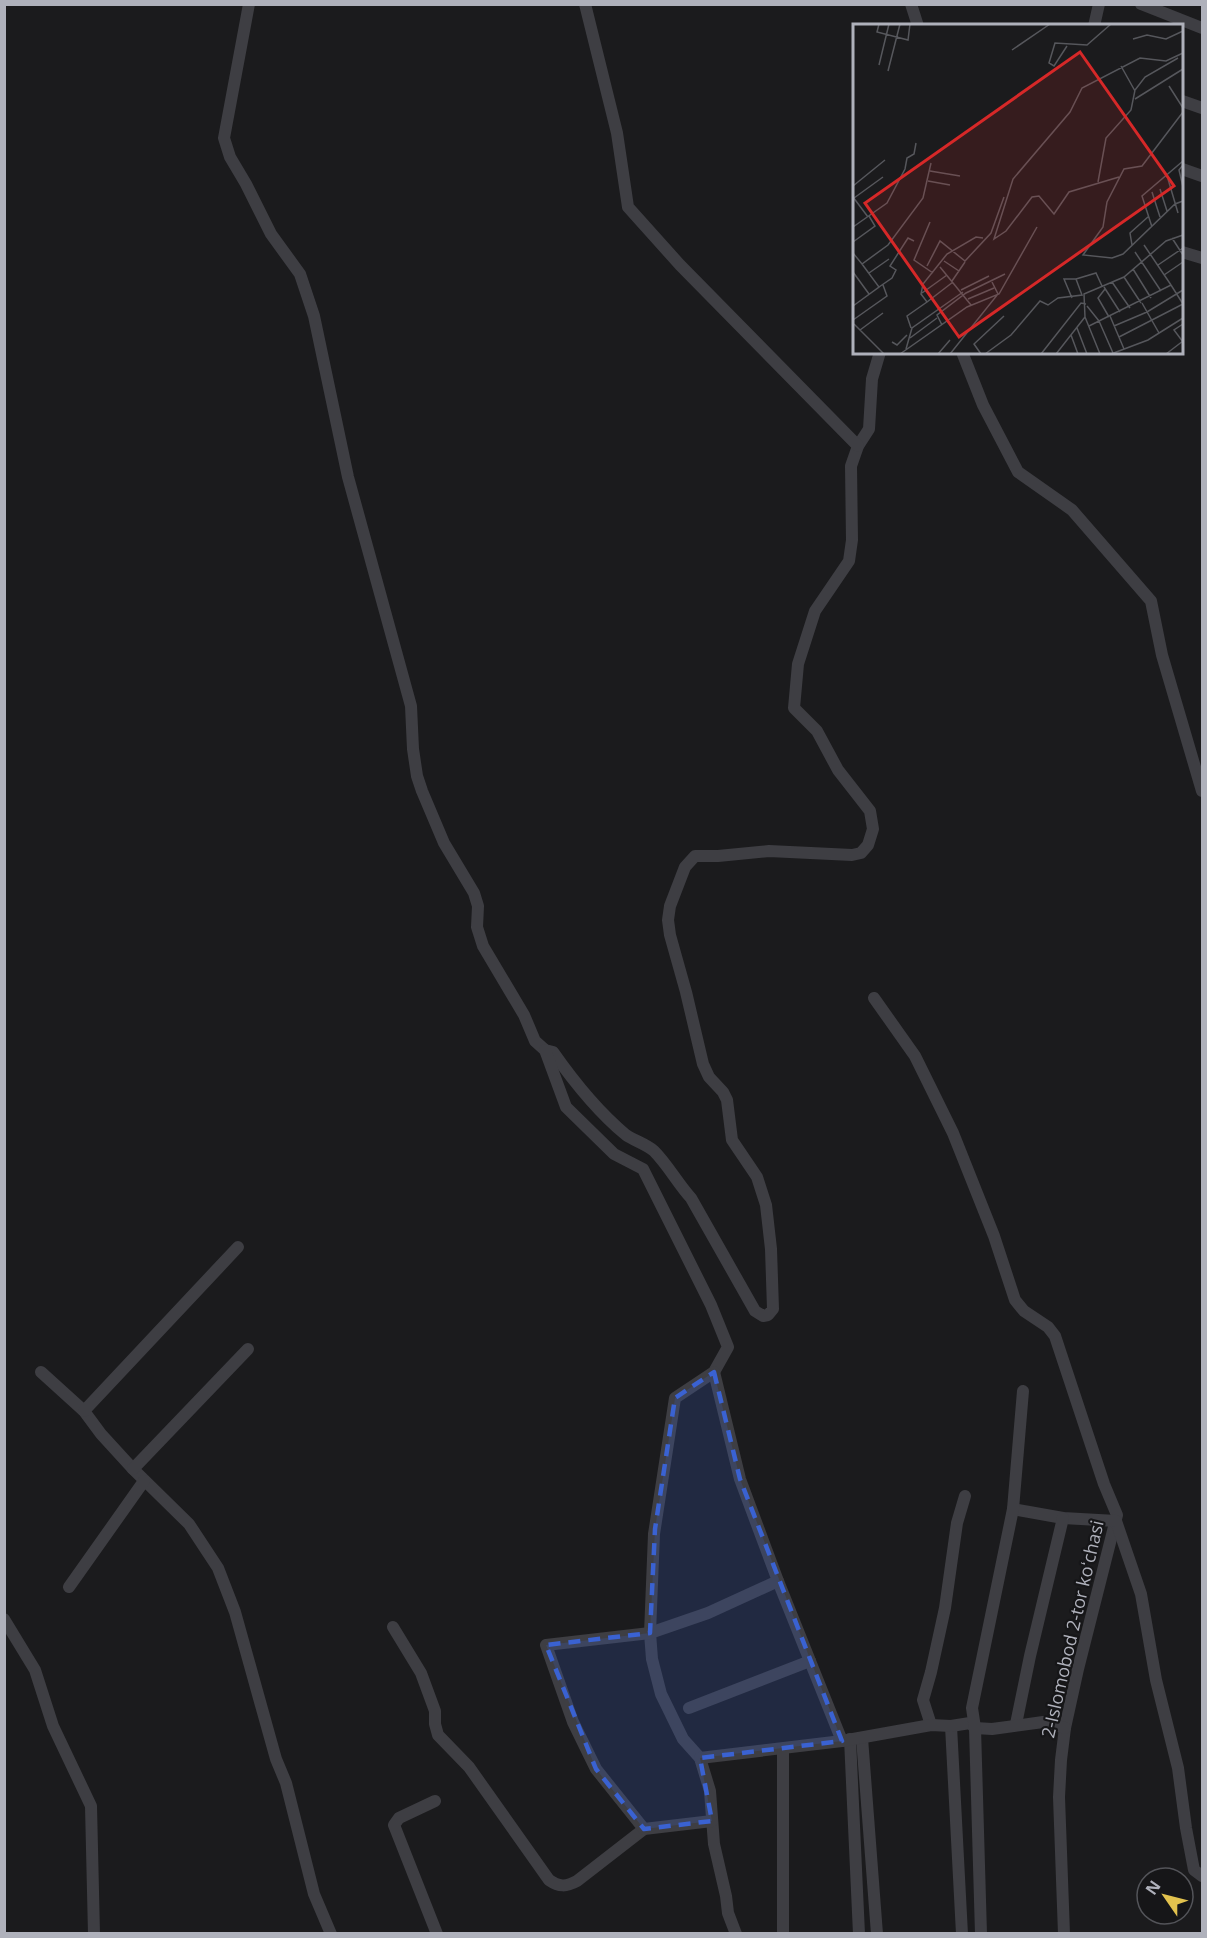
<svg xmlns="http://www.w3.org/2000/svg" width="1207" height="1938" font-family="'Open Sans',sans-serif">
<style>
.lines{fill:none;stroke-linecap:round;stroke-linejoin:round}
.minor{stroke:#3e3e43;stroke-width:12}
.marked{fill:#3a62d2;fill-opacity:0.2;stroke:#3a62d2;stroke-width:4.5;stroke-dasharray:12 8;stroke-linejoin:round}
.labels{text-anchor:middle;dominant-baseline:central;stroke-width:4.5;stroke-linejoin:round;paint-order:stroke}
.street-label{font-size:18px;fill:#afb1bb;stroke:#161618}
.inset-road{fill:none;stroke:#56575c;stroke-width:1.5}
.view{fill:#d62828;fill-opacity:0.15;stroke:#d62828;stroke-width:3}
.inset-edge{fill:none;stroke:#afb1bb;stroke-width:3}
</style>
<rect width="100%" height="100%" fill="#1b1b1d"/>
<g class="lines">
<g class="minor">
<path d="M249,4L224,138L230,157L246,184L271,234L300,274L314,316L348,477L411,706L413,749L417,776L422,791L444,843L474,893L478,906L477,927L483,946L524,1015L535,1041L545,1050L553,1052C574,1082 597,1111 626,1135C635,1141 646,1144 654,1151C668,1165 678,1184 691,1198L755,1311L763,1316L768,1315L773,1309L771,1249L766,1205L757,1177L732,1140L727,1100L723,1092L709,1077L703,1064L686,992L670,935L668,920L670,906L685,867L695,856H718L769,851L852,855L861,853L868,845L873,829L870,811L838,770L817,731L794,708L798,664L815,611L849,561L852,540L851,466L858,446L869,429L872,379L880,352"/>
<polyline points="585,4 617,133 628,207 680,265 858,446"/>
<polyline points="911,4 918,26"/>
<polyline points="1141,4 1202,28"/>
<polyline points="1094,26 1099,4"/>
<polyline points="1182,101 1202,108"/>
<polyline points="1182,169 1202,176"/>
<polyline points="1182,252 1202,258"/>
<polyline points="962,352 983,405 1018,472 1072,510 1151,601 1162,655 1202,791"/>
<polyline points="874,998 915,1056 953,1133 994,1236 1015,1300 1024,1311 1048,1327 1055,1336 1104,1484 1117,1515 1078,1669 1065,1728 1061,1760 1059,1797 1064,1934"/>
<polyline points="545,1050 566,1107 614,1154 643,1169 711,1305 728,1347 714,1372 675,1398 654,1534 650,1633 652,1659 661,1694 683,1739 700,1758 710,1791 714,1844 726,1896 728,1913 736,1934"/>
<polyline points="41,1372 84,1411 101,1434 133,1469 189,1524 218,1568 235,1612 276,1759 286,1783 314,1894 331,1934"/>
<polyline points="84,1411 238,1247"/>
<polyline points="133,1469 248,1349"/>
<polyline points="1013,1509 1063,1518 1116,1521 1141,1594 1156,1680 1178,1768 1186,1828 1194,1870 1202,1876"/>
<polyline points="778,1581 842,1741"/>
<polyline points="69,1587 144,1481"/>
<polyline points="4,1619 35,1670 53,1726 91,1806 94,1934"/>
<path d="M393,1627L421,1673L435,1711V1724L438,1735L469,1767L549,1880C559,1887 566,1887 577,1881L644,1829L712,1821"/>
<polyline points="689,1708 810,1661"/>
<polyline points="1016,1724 1030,1656 1063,1518"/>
<polyline points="931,1725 923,1700 931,1672 945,1608 957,1523 965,1496"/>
<polyline points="951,1726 962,1934"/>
<polyline points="975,1728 992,1729 1043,1722 1065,1728"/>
<polyline points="862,1738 877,1934"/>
<polyline points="850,1739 859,1934"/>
<polyline points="700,1758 842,1741 931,1725 951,1726 970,1723 975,1728"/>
<polyline points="435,1801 399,1818 394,1825 437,1934"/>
<polyline points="644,1829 596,1769 573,1722 546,1645 650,1633 708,1613 778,1581 740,1479 714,1372"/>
<polyline points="783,1934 783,1749"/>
<polyline points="981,1934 975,1728 972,1708 1013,1509 1023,1391"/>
</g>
</g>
<path class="marked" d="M714,1372L740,1479L842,1741L700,1758L712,1821L644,1829L596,1769L546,1645L650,1633L655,1529L675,1398Z"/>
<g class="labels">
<g class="street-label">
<text transform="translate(1072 1629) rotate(-77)">2-Islomobod 2-tor koʻchasi</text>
</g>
</g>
<g transform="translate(853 24)">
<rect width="330" height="330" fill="#1b1b1d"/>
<path class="inset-road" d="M26,0L24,8L55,16L57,0M280,15L294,11L313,15L330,7M214,22L201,42L196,39L202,19L234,21L258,0M159,26L197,0M26,41L36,0M268,42L282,67M35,47L47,0M316,62L330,84M282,75L330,45M330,88L289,142L271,145L254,178L250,203L230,231L259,234L270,230L322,180L330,177M330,141L326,146L330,163M77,147L107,152M266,153L216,168L201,190L186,172L179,173L153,207L141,215L160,155L217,88L229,64L287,34L313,37L330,29M315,155L325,189M75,157L97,161M245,158L253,114L278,86L282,66L292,53L325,34M0,162L32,136M307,165L314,187M299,168L307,193M0,173L15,193M1,174L30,153M77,198L61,236L80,249M0,203L34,179L52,145L54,134L61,130L63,119M299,203L289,172L330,137M319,214L330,231M0,218L22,202L16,192M279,221L277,209L296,192M291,221L318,261M282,228L308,267M0,229L9,240L35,221L70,174L78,139M91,237L106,247M305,241L330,224M74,242L87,217L112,237L138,209L151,173M87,243L118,281M280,245L298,274M0,248L16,270M16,249L36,235M311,251L330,238M271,253L288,279M99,257L112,238M100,258L74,278L68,270L70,260L94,230L123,213L130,214M259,258L277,284M26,263L39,254L43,246L37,242L55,214L61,217M251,263L267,288M252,265L245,274L256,293M108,266L136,252M69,269L94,251M219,274L211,255H223M115,275L141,264M289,279L306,309M0,282L26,263L9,240M234,282L246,297M257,292L271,325M232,293L247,330M0,296L34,272L30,261M246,297L260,329M1,300L31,330M330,300L321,306L330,318M89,301L84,291L113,269L152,250M236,302L318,261L330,280M261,302L294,288L330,266M58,304L54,292L74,278M224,304L234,330M7,306L30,289M218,311L225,330M266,313L330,280M57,314L84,294M39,318L44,321L54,311M53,325L59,304L110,268M47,330L114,283L146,270L184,203M85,330L97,316M97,330L145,270L139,258M128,330L121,320L151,292M132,330L158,311L187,277L195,281L205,274L229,271L223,255L243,249L249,262M188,330L228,279L233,280M203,330L232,293L231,270L271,253L313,217L330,211M258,330L295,316L330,294M313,330L330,317"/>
<path class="view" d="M227,28L321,162L106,313L12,179Z"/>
<rect width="330" height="330" class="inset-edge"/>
</g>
<rect width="1207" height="1938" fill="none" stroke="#afb1bb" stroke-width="12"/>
<g transform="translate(1165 1896) rotate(305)"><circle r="28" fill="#161618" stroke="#535459" stroke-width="1.5"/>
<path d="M0-4.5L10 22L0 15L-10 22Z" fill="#e2c24e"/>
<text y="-9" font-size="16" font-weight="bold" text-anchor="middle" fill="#afb1bb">N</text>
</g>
</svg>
